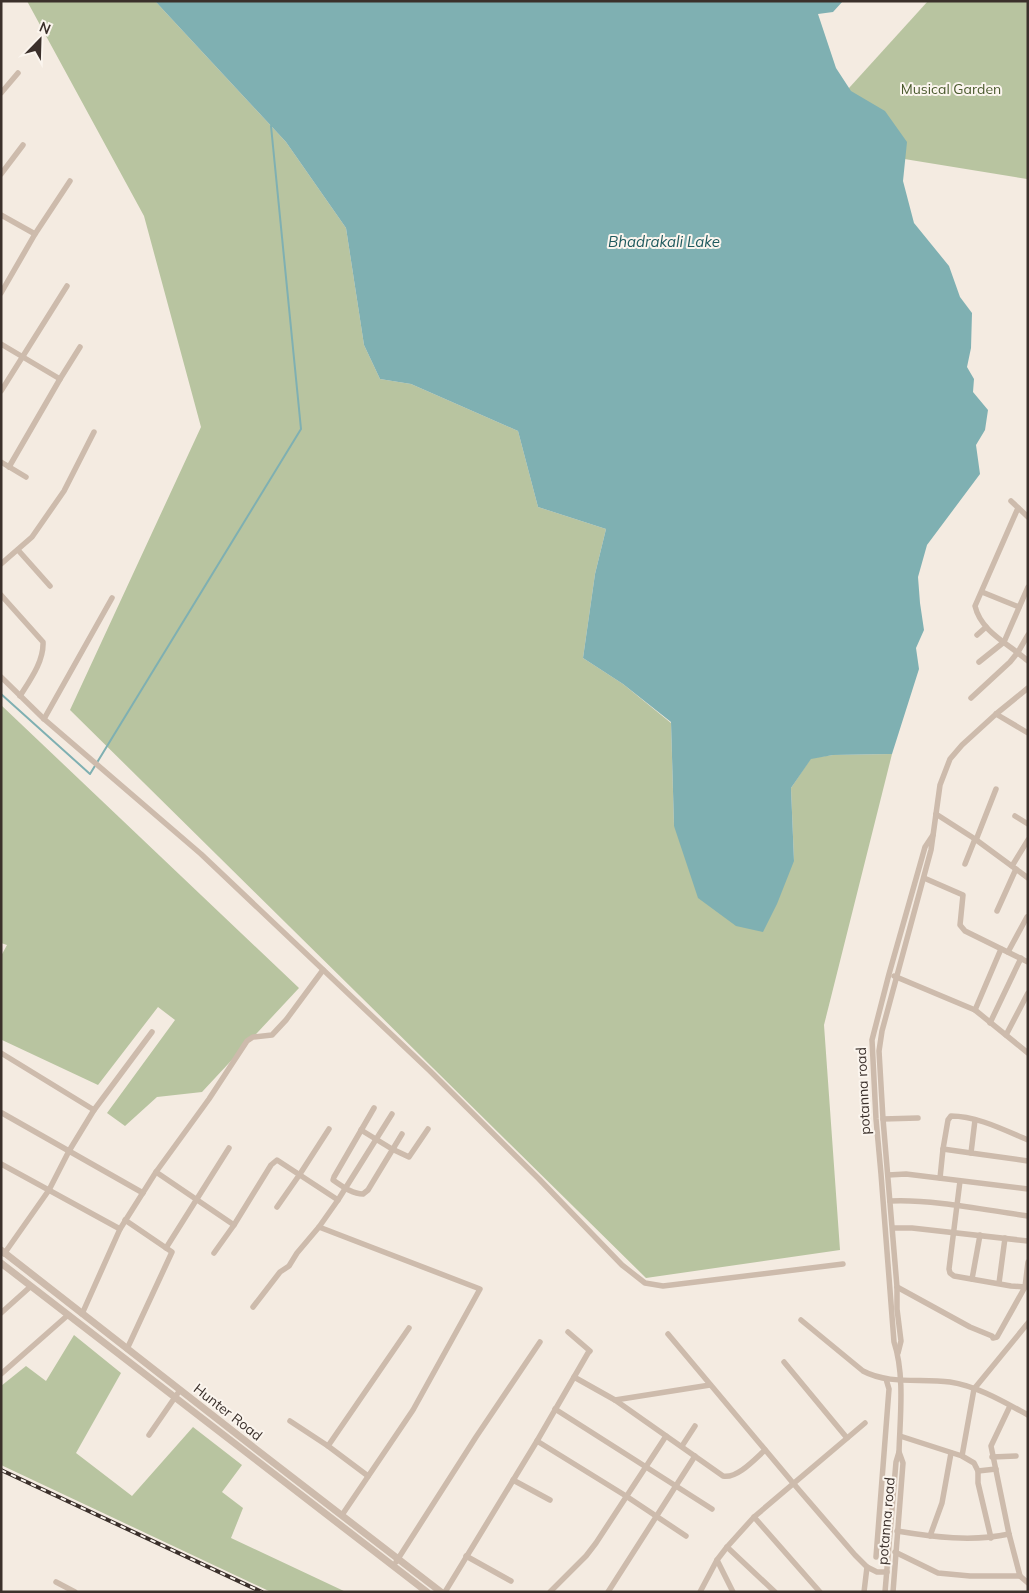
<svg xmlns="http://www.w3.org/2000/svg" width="1029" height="1593" font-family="Mulish,sans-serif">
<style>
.green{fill:#b8c4a0}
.water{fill:#7fb0b2}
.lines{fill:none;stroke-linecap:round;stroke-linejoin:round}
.stream{stroke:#7fb0b2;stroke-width:2}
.minor{stroke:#cdbbac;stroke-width:5.5}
.tertiary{stroke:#cdbbac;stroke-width:7}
.rail-casing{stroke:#3b302b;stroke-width:4}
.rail{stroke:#fbf5ee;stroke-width:2;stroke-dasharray:5.5;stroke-linecap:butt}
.labels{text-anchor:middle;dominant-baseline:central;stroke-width:4;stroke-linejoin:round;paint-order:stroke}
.park-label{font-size:14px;fill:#4a5a2e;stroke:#fbf5ee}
.street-label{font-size:14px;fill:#3b302b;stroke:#fbf5ee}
.water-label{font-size:15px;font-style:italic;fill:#1f5a5e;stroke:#fbf5ee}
</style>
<rect width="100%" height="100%" fill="#f4ebe1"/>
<g class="green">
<polygon points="27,1 155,1 286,142 346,228 364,345 380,379 411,384 518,431 538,507 606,529 595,574 583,658 623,684 671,723 674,826 794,861 791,788 811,758 833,755 892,754 824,1025 840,1250 646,1278 70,710 201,427 144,216"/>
<polygon points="928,1 1028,1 1027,179 800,142"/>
<polygon points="1,705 299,988 202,1092 157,1097 125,1126 107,1113 175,1020 158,1007 98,1085 2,1040 1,1041 1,956 7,945 1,943"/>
<polygon points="74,1335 121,1373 76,1453 132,1496 193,1427 242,1465 222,1492 243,1508 231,1538 346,1592 271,1592 1,1465 1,1386 26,1366 46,1381"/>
</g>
<polygon class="water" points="155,1 843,1 833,12 818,14 836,68 851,91 885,111 907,142 903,181 914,223 949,266 960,297 972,313 971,348 967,367 974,379 973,392 988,410 985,430 976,445 980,474 927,545 918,577 920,603 924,630 916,648 919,669 892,754 833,755 811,759 791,788 794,861 777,904 763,932 736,926 698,898 674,826 671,722 623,684 583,658 595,574 606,529 538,507 518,431 411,384 380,379 364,345 346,228 286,142"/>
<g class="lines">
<polyline class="stream" points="1,694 90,774 301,429 271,126"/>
<g class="minor">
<polyline points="1,93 18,73"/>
<polyline points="1,174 23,145"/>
<polyline points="1,215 35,234"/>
<polyline points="1,293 35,234 70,181"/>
<polyline points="1,344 60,379"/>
<polyline points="1,391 67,286"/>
<polyline points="1,462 26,477"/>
<polyline points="9,467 60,379 80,347"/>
<polyline points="1011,501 1028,517"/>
<path d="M1018,508L975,606C981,632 1009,644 1028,661"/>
<polyline points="18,550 50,586"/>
<polyline points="1,564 32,537 64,491 94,432"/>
<polyline points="982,592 1019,607"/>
<path d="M1,595L43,642C44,661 30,680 20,696"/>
<polyline points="977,635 986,627"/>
<polyline points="979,662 1004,642 1028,587"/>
<polyline points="1,677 44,719 201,854 430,1071 539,1179 622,1265 645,1283 663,1286 843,1264"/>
<polyline points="971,698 1010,662 1018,652 1028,635"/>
<polyline points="996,714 1028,733"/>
<polyline points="44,719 112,598"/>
<polyline points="936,814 975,839 1028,878"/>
<polyline points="1015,816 1028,824"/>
<polyline points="976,840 996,789"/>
<polyline points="965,864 975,839"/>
<polyline points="1012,866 1028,840"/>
<polyline points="924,878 963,895 960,925 965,931 1028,962"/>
<polyline points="997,911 1016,869"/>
<polyline points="1008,952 1027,917"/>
<polyline points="894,976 975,1010 1028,1053"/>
<polyline points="975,1010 1001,949"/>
<polyline points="990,1023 1021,958"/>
<polyline points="1006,1035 1028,993"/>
<polyline points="1,1053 94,1110"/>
<path d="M374,1108L334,1177L333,1180C342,1186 352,1194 363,1194L368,1190L402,1134"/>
<polyline points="2,1113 143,1193"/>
<polyline points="883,1119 918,1118"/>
<polyline points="975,1120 971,1153 1028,1161"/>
<polyline points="361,1130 392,1149 409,1157 428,1129"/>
<polyline points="943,1149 971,1153"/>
<polyline points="1,1164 120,1229"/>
<polyline points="156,1172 234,1225 271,1165 277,1160 338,1200"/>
<polyline points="888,1175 906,1174 1028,1189"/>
<path d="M940,1178L943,1149L948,1120L951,1116C977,1116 1004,1130 1028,1140"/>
<polyline points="960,1181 949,1269 950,1273 954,1276 1011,1286 1025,1287"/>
<path d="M890,1201C933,1199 985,1210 1028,1216"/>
<polyline points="277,1207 300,1174 329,1129"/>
<polyline points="125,1220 172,1252 127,1349"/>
<polyline points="319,1227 480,1289 413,1410 342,1515"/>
<polyline points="893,1228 912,1228 1028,1241"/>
<polyline points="166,1248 229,1148"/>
<polyline points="214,1253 234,1225"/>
<polyline points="4,1254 49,1190 69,1151 94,1110 152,1032"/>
<polyline points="972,1279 980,1235"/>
<polyline points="999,1283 1005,1238"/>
<polyline points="897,1287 970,1327 992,1336 993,1338 997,1337 1025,1287 1028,1262"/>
<polyline points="253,1307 280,1272 289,1266 297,1253 319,1227 338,1200 392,1114"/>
<polyline points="1,1313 30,1287"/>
<polyline points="82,1314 120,1229 156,1172 209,1099 247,1041 253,1037 272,1035 286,1020 323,970"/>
<path d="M801,1320L863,1371C889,1385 921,1378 950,1382C977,1386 1004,1402 1028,1415"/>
<polyline points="668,1334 793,1483 855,1555 867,1567 864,1592"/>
<polyline points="898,1353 901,1341 897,1309 897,1287 883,1119 879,1051 882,1031 931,850 940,785 950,759 962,745 996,714 1028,688"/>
<polyline points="784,1362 847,1438"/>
<polyline points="1,1374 68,1315"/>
<path d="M574,1377L615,1400L723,1476C737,1479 755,1459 765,1450"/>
<polyline points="615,1400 710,1385"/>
<polyline points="555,1409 712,1509"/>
<polyline points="290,1421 328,1446"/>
<polyline points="149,1435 180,1390"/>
<polyline points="900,1436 962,1456 974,1463 978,1471 978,1483 991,1538"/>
<polyline points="537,1441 626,1496 686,1536"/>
<polyline points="682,1446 695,1426"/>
<polyline points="962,1456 974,1389 1028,1323"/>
<polyline points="992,1457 1016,1456"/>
<polyline points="978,1471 996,1469"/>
<polyline points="368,1476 328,1446 409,1328"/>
<polyline points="513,1480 550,1500"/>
<polyline points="754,1517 820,1592"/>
<path d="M897,1531C933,1537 973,1542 1009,1534"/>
<polyline points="930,1536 942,1503 951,1453"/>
<polyline points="727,1547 775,1592"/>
<polyline points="895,1552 938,1573 970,1576 1020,1576 1009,1534 991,1446 1010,1406"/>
<polyline points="466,1556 511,1581"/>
<polyline points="876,1557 889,1389 886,1379"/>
<polyline points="717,1560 733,1592"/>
<polyline points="396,1562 476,1437 540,1342"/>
<polyline points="867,1567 877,1572 887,1572"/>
<polyline points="1020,1576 1028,1583"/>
<polyline points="56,1582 75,1592"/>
<polyline points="445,1592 537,1441 588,1353 590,1351 568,1332"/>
<polyline points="550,1592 586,1556 596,1543 666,1436"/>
<polyline points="608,1592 695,1456"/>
<polyline points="700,1592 717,1560 727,1547 754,1517 865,1423"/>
<path d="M885,1592L896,1462L899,1452C900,1417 905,1375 894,1342L881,1174L876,1119L872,1040L889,974L925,847L933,835"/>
<polyline points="893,1592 903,1463 899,1452"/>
</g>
<g class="tertiary">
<polyline points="1,1250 257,1450 441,1592"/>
<polyline points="1,1263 427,1592"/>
</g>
<defs>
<polyline id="rail" points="1,1470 262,1592"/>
</defs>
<use href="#rail" class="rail-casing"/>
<use href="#rail" class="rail"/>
</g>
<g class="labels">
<g class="park-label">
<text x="951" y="89">Musical Garden</text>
</g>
<g class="street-label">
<text transform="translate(863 1091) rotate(-93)">potanna road</text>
<text transform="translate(228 1412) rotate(38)">Hunter Road</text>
<text transform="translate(886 1521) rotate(-85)">potanna road</text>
</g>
<g class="water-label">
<text x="664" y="241">Bhadrakali Lake</text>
</g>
</g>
<rect width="1029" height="1593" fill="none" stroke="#3b302b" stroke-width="5"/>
<g transform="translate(40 40) rotate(23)" stroke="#fbf5ee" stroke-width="4" paint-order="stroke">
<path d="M0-4L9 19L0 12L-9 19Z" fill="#3b302b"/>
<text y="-8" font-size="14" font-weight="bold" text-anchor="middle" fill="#3b302b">N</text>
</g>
</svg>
